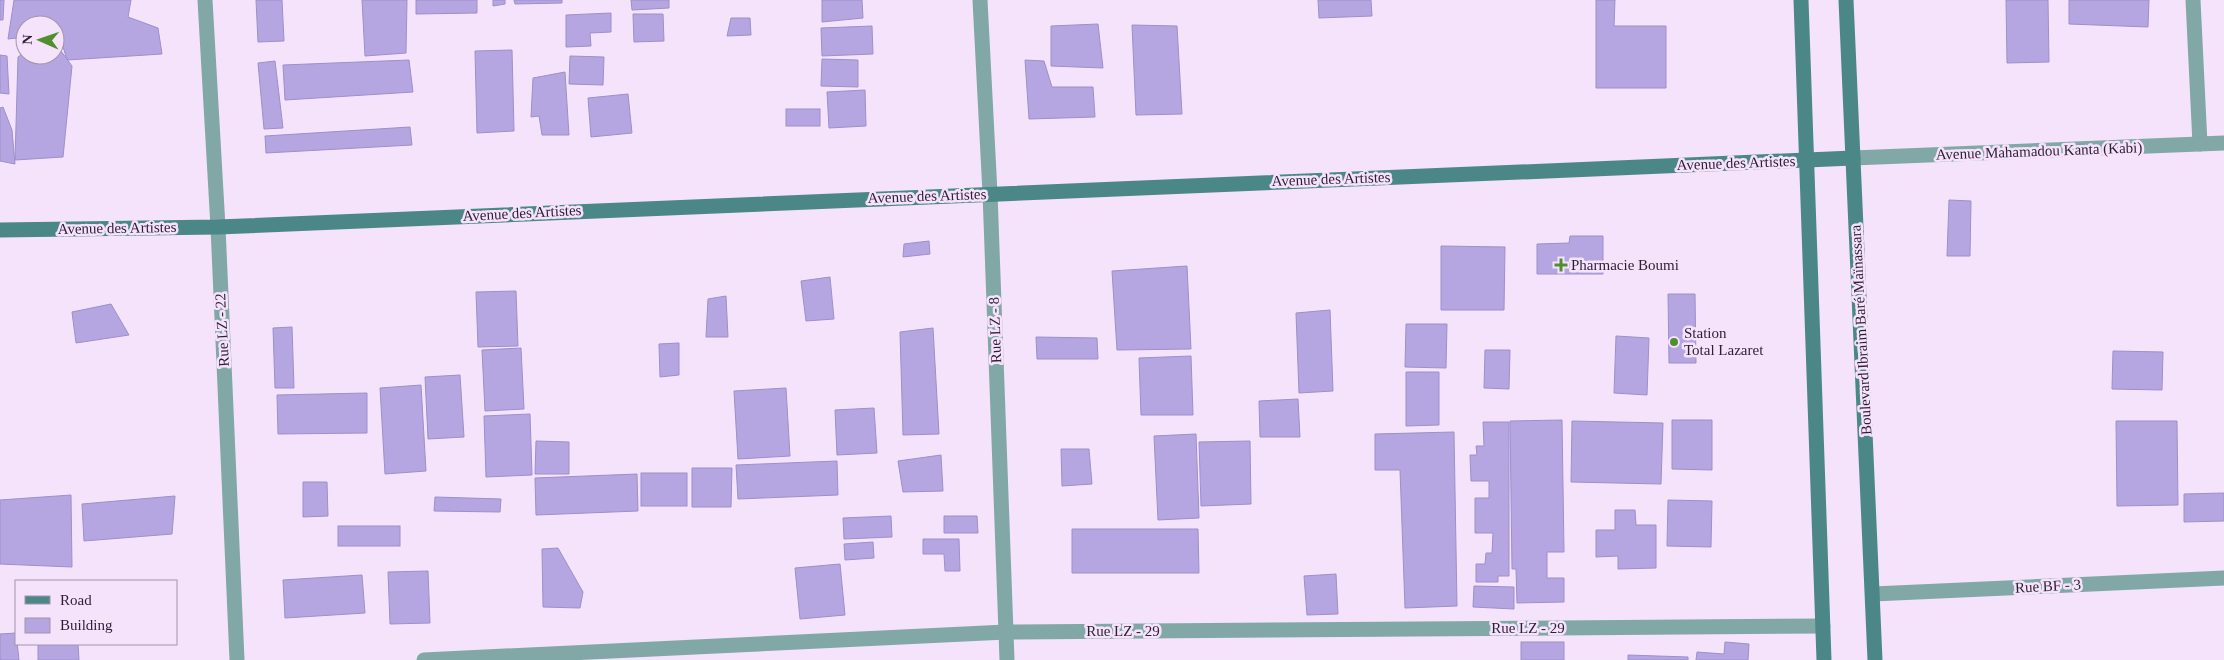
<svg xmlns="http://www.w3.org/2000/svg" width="2224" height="660" font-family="Georgia,serif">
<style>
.building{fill:#b5a6e1;stroke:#9e8ecc}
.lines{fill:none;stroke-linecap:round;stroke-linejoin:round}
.street{stroke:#82a7a7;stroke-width:15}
.secondary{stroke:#4b8787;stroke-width:15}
.poi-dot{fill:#518e2e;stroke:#f4e3fb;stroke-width:2}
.labels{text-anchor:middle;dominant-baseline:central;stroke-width:5;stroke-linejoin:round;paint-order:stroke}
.street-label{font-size:15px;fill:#2e1e34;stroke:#f4e3fb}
.poi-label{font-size:15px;fill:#2e1e34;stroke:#f4e3fb;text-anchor:start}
</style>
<rect width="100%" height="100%" fill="#f4e3fb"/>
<g class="building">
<polygon points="0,0 4,0 3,20 0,20"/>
<polygon points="14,0 131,0 128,17 158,28 162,54 67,60 59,33 55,34 55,25 25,25 25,37 8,39"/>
<polygon points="256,0 282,0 284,41 258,42"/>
<polygon points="362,0 407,0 406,53 365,56"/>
<polygon points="416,0 477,0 477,13 416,14"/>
<polygon points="493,0 505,0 505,4 493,6"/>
<polygon points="514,0 562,0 562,3 515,4"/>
<polygon points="631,0 669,0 669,8 632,10"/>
<polygon points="822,0 862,0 863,18 822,22"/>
<polygon points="1318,0 1371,0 1372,16 1319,18"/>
<polygon points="1596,0 1615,0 1614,26 1666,26 1666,88 1596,88"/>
<polygon points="2006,0 2048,0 2049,62 2007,63"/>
<polygon points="2069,0 2149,0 2148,27 2069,24"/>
<polygon points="611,13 611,32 590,33 591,46 566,47 566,15"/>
<polygon points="633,14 663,14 664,41 634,42"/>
<polygon points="731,18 750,18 751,35 727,36"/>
<polygon points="1098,24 1103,68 1051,66 1051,26"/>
<polygon points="1132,25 1177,26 1182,114 1136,115"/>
<polygon points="872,26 873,54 822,56 821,28"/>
<polygon points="55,47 58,47 72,66 63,157 15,160 18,57 25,52 25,55 55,55"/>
<polygon points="512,50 514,131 477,133 475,51"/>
<polygon points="0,55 7,56 9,94 0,93"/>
<polygon points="570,56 604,57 603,85 569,84"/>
<polygon points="822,59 858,60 858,87 821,86"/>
<polygon points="409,60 413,92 285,100 283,65"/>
<polygon points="1025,60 1044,61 1052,87 1093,87 1095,117 1029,119"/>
<polygon points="275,61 283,128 264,129 258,63"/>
<polygon points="565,72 569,135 542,135 539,116 531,117 533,78"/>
<polygon points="865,90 866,126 829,128 827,92"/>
<polygon points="628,94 632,133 591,137 588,98"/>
<polygon points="3,107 12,130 15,164 0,161 0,108"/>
<rect x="786" y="109" width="34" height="17"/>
<polygon points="410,127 412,145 266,153 265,136"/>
<polygon points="1949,200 1971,201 1970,256 1947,256"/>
<polygon points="1570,236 1603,236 1603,274 1537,274 1537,244 1569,243"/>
<polygon points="929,241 930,254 903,257 904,244"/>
<polygon points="1441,246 1505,247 1504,310 1441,310"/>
<polygon points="1187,266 1191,349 1117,350 1112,271"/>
<polygon points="830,277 834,319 806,321 801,281"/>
<polygon points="516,291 518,346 478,347 476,292"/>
<polygon points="1668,294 1695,294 1696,363 1669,363"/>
<polygon points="726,296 728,337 706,337 708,299"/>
<polygon points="111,304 129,335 76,343 72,312"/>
<polygon points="1330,310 1333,391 1299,393 1296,313"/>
<polygon points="1406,324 1447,324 1446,368 1405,367"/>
<polygon points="292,327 294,388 275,388 273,328"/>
<polygon points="933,328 939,434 903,435 900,332"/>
<polygon points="1616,336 1649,338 1647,395 1614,393"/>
<polygon points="1036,337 1097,338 1098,359 1037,359"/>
<polygon points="679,343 679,375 660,377 659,344"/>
<polygon points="521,348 524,409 485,411 482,350"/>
<polygon points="1485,350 1510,350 1509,389 1484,388"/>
<polygon points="2113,351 2163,352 2162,390 2112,389"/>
<polygon points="1191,356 1193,415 1141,415 1139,358"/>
<polygon points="1406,372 1439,372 1439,425 1406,426"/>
<polygon points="460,375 464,437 428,439 425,377"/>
<polygon points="421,385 426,471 385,474 380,388"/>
<polygon points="786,388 790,456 738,459 734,391"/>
<polygon points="367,393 367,433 278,434 277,395"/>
<polygon points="1298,399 1300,437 1260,437 1259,401"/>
<polygon points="874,408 877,453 837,455 835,410"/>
<polygon points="530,414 532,475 486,477 484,416"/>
<polygon points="1562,420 1564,552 1547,552 1547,578 1564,578 1564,602 1517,603 1516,569 1512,569 1510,421"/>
<polygon points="1672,420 1712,420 1712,470 1672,469"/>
<polygon points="1572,421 1663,423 1661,484 1571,482"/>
<polygon points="2116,421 2177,421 2178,505 2117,506"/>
<polygon points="1483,422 1509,422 1509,576 1498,576 1498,582 1476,582 1476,564 1485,564 1486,553 1492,553 1493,533 1475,533 1475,498 1489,498 1489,481 1471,481 1470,455 1477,455 1476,446 1484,446"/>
<polygon points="1454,432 1457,606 1405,608 1400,470 1375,470 1375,434"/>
<polygon points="1196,434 1199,518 1158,520 1154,436"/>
<polygon points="536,441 569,442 569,474 535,474"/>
<polygon points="1250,441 1251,504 1201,506 1199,442"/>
<polygon points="1061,449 1089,449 1092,484 1062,486"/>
<polygon points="941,455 943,491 903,492 898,461"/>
<polygon points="837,461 838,495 738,499 736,465"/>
<polygon points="692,468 732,468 731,507 692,507"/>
<rect x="641" y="473" width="46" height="33"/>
<polygon points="637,474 638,511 536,515 535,478"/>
<polygon points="303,482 327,482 328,516 303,517"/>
<polygon points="2224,493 2224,521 2184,522 2184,494"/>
<polygon points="71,495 72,567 0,564 0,500"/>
<polygon points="175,496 172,534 84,541 82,504"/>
<polygon points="435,497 501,499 500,512 434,511"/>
<polygon points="1668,500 1712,501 1711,547 1667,546"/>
<polygon points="1615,510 1635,510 1636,525 1656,525 1656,568 1618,569 1618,556 1596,557 1596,530 1615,530"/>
<polygon points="891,516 892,537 844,539 843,518"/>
<polygon points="944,516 977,516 978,533 944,533"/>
<rect x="338" y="526" width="62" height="20"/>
<polygon points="1072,529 1198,529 1199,573 1072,573"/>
<polygon points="923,539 959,539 960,571 945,571 944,554 923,554"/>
<polygon points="873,542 874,558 845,560 844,544"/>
<polygon points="558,548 583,592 580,608 543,607 542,549"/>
<polygon points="840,564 845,615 800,619 795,568"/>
<polygon points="428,571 430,623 390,624 388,572"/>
<polygon points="1336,574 1338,614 1307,615 1304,576"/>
<polygon points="362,575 365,613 285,618 283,580"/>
<polygon points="1474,586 1514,587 1514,609 1473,607"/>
<polygon points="16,633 19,660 0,660 0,634"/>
<rect x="1521" y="642" width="43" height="18"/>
<polygon points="1725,642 1749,644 1748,660 1696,660 1697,652 1724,654"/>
<polygon points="38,644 78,644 79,660 38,660"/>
<polygon points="1628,655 1688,657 1688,660 1628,660"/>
</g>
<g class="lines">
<g class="street">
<polyline points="205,0 218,227 237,660"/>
<polyline points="980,0 990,193 1007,660"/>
<polyline points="2193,0 2200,144"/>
<polyline points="1853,158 2224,143"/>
<polyline points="1873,594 2224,578"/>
<polyline points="424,660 1006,632 1823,626"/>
</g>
<g class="secondary">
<polyline points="1801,0 1824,660"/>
<polyline points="1846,0 1875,660"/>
<polyline points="0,230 218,227 1853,158"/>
</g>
</g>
<g class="poi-dot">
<path d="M1558.5 257.5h5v5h5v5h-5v5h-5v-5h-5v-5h5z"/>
<circle cx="1674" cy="342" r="5"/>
</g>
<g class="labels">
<g class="street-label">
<text transform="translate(2039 151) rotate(-2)">Avenue Mahamadou Kanta (Kabi)</text>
<text transform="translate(1736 163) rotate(-2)">Avenue des Artistes</text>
<text transform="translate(1331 179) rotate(-2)">Avenue des Artistes</text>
<text transform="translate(927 196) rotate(-2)">Avenue des Artistes</text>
<text transform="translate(522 213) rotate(-3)">Avenue des Artistes</text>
<text transform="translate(117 228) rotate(-1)">Avenue des Artistes</text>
<text transform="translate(222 330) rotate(-93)">Rue LZ - 22</text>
<text transform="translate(995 330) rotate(-92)">Rue LZ - 8</text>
<text transform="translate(1861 330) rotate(-93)">Boulevard Ibraim Baré Maïnassara</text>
<text transform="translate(2048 586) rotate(-3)">Rue BF - 3</text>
<text x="1528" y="628">Rue LZ - 29</text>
<text x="1123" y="631">Rue LZ - 29</text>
</g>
<g class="poi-label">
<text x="1571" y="265">Pharmacie Boumi</text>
<text x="1684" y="333">Station<tspan x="1684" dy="17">Total Lazaret</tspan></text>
</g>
</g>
<rect x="15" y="580" width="162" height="65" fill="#f4e3fb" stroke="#a594ab"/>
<rect x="25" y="596" width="25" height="8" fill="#4b8787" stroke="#a594ab"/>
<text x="60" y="605" font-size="15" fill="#2e1e34">Road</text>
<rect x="25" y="618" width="25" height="15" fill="#b5a6e1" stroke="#a594ab"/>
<text x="60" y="630" font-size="15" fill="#2e1e34">Building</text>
<g transform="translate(40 40) rotate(272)"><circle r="24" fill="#f4e3fb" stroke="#a594ab"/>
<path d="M0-4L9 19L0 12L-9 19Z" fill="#518e2e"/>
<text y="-8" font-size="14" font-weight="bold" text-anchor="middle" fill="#2e1e34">N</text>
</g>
</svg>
